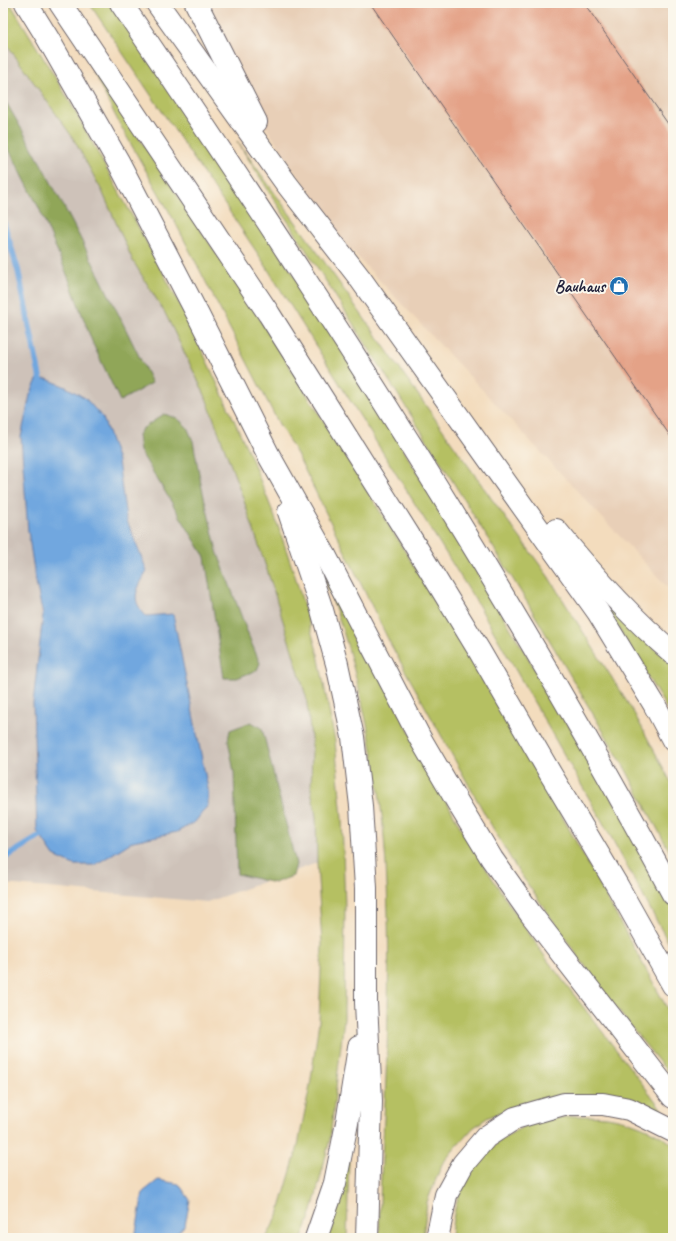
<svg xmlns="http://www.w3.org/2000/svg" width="676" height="1241" font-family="Caveat,sans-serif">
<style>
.built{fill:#e8cfb7}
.industrial{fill:#cec2b9}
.green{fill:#b5c062;stroke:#6c714e}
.forest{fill:#90a658;stroke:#59644a}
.water{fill:#71a7df;stroke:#4a648d}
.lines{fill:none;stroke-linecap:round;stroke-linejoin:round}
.stream{stroke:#71a7df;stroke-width:6}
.building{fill:#e4a287}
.highway-casing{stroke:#6b6368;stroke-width:24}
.highway{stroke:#fff;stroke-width:22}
.labels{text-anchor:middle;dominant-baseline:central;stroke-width:4;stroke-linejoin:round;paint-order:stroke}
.poi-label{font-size:17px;font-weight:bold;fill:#22223b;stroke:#fbf7ec;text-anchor:end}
</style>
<rect width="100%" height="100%" fill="#fbf7ec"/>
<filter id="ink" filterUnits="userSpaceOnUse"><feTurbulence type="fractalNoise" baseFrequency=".025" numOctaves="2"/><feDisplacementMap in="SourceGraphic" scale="8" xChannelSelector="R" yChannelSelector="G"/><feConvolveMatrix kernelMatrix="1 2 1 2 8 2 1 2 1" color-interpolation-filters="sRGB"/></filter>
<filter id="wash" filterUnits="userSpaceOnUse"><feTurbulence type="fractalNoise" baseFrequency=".012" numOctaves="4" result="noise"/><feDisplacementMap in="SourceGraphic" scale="16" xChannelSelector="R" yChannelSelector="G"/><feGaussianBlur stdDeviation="0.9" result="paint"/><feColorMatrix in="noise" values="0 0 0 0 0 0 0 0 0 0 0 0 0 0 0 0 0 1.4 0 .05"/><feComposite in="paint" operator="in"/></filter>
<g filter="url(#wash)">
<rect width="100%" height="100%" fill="#f3dcbd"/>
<polygon class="built" points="184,3 673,3 673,593 338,236"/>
<polygon class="industrial" points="3,39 73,138 102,191 133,261 165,313 205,395 244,501 272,585 306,696 312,746 311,790 316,816 317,863 207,902 3,884"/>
<g class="green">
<polygon points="3,3 10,3 70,102 158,263 189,322 251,457 276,520 295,576 318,654 335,741 342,819 345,908 344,1019 330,1139 312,1211 302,1238 266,1238 278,1215 297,1150 310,1086 319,1021 322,944 317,863 316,816 311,790 312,746 306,696 272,585 244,501 205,395 165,313 133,261 102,191 73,138 3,39"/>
<polygon points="89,3 114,3 345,352 632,831 673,905 673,951 610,835 479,606 262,260"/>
<polygon points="90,65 251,305 406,553 496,702 563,818 673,1019 673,1079 627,1022 577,955 515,866 486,816 391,645 297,454 280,426 175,222 119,123"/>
<polygon points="237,141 323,260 491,498 548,576 634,713 673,786 673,858 626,770 527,602 442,464"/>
<path d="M315,553L465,836L511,907L548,961L667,1116L567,1094L521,1103L487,1118L473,1128L456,1147L442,1164L427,1202L423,1238H379C380,1176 385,1115 387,1053C389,982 390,909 384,837C379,777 367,717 351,659C342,623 328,588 315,553Z"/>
<polygon points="599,596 646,641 673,664 673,719"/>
<path d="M573,1116C584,1116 596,1116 607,1117C628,1120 658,1131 673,1145V1238H451C452,1217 458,1188 471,1171C487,1148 512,1129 539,1121C550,1118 562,1118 573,1116Z"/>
<polygon points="349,1156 347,1238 324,1238"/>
</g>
<g class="forest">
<path d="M3,97C58,190 105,286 152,383L120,401L93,344L68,277L39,208L12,155L3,141Z"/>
<polygon points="164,414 177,418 187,427 193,441 201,484 217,551 251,642 260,663 257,670 237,678 224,678 205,557 140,451 138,435 142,429"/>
<polygon points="251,722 262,728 296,864 293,876 274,883 237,874 234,772 228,740 230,730"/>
</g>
<g class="water">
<path d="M47,379L66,387L85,398L103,418L118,461L126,518L147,571C137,590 129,598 146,616L173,614L208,789V805L195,822L177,832L133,841L95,865H74L54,856L37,831L33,703L43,615L36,583L28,531L21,437L30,395L37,380Z"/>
<polygon points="158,1180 179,1184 190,1200 185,1225 173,1238 135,1238 143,1192"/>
</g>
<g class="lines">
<g class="stream">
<polyline points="3,221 18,270 40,378 44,386"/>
<polyline points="3,859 47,832"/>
</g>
</g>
<g id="blocks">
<polygon class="building" points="370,3 584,3 673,131 673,440"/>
</g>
</g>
<g filter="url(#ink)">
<use href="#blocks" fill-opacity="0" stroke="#6b6368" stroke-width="1"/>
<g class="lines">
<defs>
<g id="highway">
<polyline points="26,3 47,37 119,163 198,315 268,454 326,557 420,738 458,803 492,859 530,913 673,1097"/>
<polyline points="60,3 269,314 413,542 480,652 550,773 618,887 673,985"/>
<path d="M121,3C318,292 507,586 673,894"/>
<polyline points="157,3 286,183 359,277 598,612 654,704 673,740"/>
<polyline points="196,3 256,122"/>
<polyline points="289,512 322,610 337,664 353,737 361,806 366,888 366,1003 371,1101 367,1238"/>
<path d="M556,530C592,574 630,617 673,653"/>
<polyline points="316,1238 335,1183 347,1123 359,1047"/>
<polyline points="439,1238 438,1234 446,1195 463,1164 486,1137 515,1118 564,1104 603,1104 629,1109 673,1131"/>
</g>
</defs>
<use href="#highway" class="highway-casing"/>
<use href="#highway" class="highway"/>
</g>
</g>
<defs>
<symbol id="shop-disc" viewBox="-11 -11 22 22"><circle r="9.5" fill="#1f6fb2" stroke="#fbf7ec"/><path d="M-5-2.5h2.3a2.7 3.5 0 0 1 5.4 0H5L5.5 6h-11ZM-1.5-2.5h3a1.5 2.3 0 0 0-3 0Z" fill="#fff"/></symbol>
</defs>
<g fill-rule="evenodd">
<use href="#shop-disc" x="608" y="275" width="22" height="22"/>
</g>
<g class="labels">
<g class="poi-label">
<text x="605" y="286">Bauhaus</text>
</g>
</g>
<rect width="676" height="1241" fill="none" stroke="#fbf7ec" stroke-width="16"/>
</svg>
